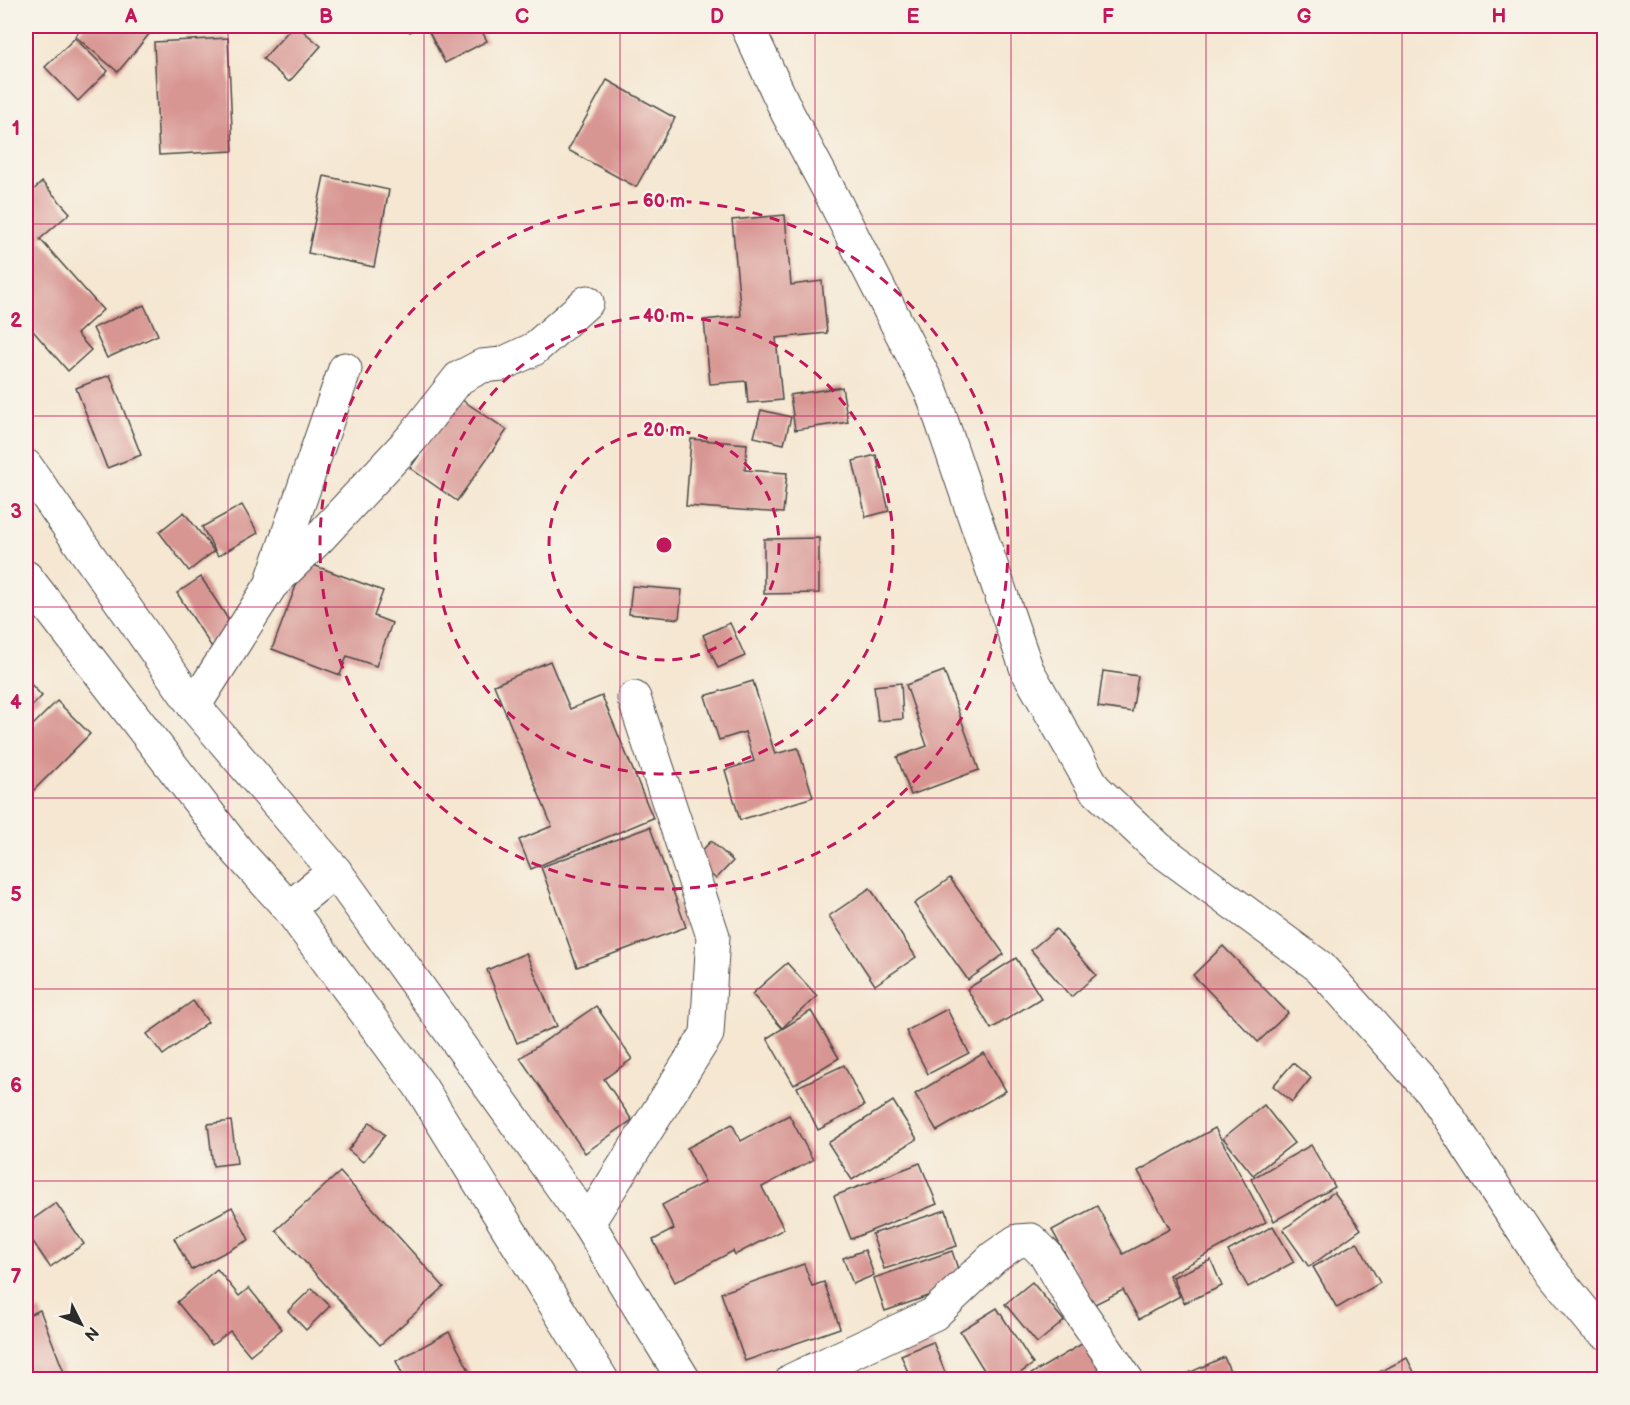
<svg xmlns="http://www.w3.org/2000/svg" width="1630" height="1405" font-family="'Balsamiq Sans',sans-serif">
<style>
.building{fill:#d89693}
.lines{fill:none;stroke-linecap:round;stroke-linejoin:round}
.minor-casing{stroke:#494744;stroke-width:35}
.tertiary-casing{stroke:#494744;stroke-width:35}
.minor{stroke:#fff;stroke-width:33}
.tertiary{stroke:#fff;stroke-width:33}
.grid{fill:none;stroke:#c2185b;stroke-width:1.5;stroke-opacity:0.55}
.ring{fill:none;stroke:#c2185b;stroke-width:3;stroke-dasharray:10 8}
.centre{fill:#c2185b;stroke:#f7f3e8;stroke-width:3}
.ring-label{font-size:18px;text-anchor:middle;font-weight:bold;fill:#c2185b;stroke:#f7f3e8;stroke-width:5;stroke-linejoin:round;paint-order:stroke}
.neatline{fill:none;stroke:#c2185b;stroke-width:2}
.grid-label{font-size:20px;text-anchor:middle;font-weight:bold;fill:#c2185b}
</style>
<rect width="100%" height="100%" fill="#f7f3e8"/>
<filter id="ink" filterUnits="userSpaceOnUse"><feTurbulence type="fractalNoise" baseFrequency=".0167" numOctaves="2"/><feDisplacementMap in="SourceGraphic" scale="12" xChannelSelector="R" yChannelSelector="G"/><feConvolveMatrix kernelMatrix="1 2 1 2 8 2 1 2 1" color-interpolation-filters="sRGB"/></filter>
<filter id="wash" filterUnits="userSpaceOnUse"><feTurbulence type="fractalNoise" baseFrequency=".008" numOctaves="4" result="noise"/><feDisplacementMap in="SourceGraphic" scale="24" xChannelSelector="R" yChannelSelector="G"/><feGaussianBlur stdDeviation="1.35" result="paint"/><feColorMatrix in="noise" values="0 0 0 0 0 0 0 0 0 0 0 0 0 0 0 0 0 1.4 0 .05"/><feComposite in="paint" operator="in"/></filter>
<g filter="url(#wash)">
<rect width="100%" height="100%" fill="#f5e7d2"/>
<g id="blocks">
<g class="building">
<polygon points="84,26 142,26 150,33 118,72 75,36"/>
<polygon points="183,26 206,26 189,36"/>
<polygon points="293,26 297,26 321,46 289,82 263,59"/>
<polygon points="404,26 418,26 410,32"/>
<polygon points="426,26 479,26 487,41 445,63"/>
<polygon points="75,38 108,71 78,101 45,67"/>
<polygon points="228,38 233,151 159,155 154,42"/>
<polygon points="26,61 32,67 26,74"/>
<polygon points="607,80 675,118 636,187 568,150"/>
<polygon points="324,176 389,190 374,267 308,253"/>
<polygon points="42,182 70,213 40,239 103,310 77,334 91,350 68,371 26,323 26,244 27,242 26,197"/>
<polygon points="785,215 791,285 822,281 827,333 776,338 782,400 748,403 746,381 710,384 704,320 741,316 732,220"/>
<polygon points="144,305 158,335 107,358 93,328"/>
<polygon points="110,375 141,455 107,468 76,388"/>
<polygon points="842,387 848,422 795,430 790,395"/>
<polygon points="459,398 507,430 457,501 410,468"/>
<polygon points="761,410 791,417 784,444 754,437"/>
<polygon points="691,439 747,444 745,470 787,473 783,513 686,506"/>
<polygon points="876,455 889,511 866,517 853,461"/>
<polygon points="242,505 258,533 218,556 202,527"/>
<polygon points="184,512 214,551 189,571 159,532"/>
<polygon points="819,538 819,593 764,594 764,539"/>
<polygon points="305,562 383,591 374,616 392,623 376,666 347,656 340,675 272,649"/>
<polygon points="201,577 237,633 213,649 177,593"/>
<polygon points="632,586 682,590 679,619 629,614"/>
<polygon points="730,623 745,656 718,668 703,635"/>
<polygon points="550,661 570,709 602,696 653,818 531,869 519,840 552,826 494,685"/>
<polygon points="944,671 979,770 911,795 897,757 927,746 906,685"/>
<polygon points="1103,671 1138,676 1132,712 1098,707"/>
<polygon points="26,679 42,696 26,712"/>
<polygon points="753,681 775,754 798,748 813,797 740,820 725,770 754,761 745,732 719,740 705,696"/>
<polygon points="901,683 903,719 878,721 874,686"/>
<polygon points="57,701 90,734 26,798 26,732"/>
<polygon points="650,827 686,927 577,967 541,867"/>
<polygon points="711,841 733,861 716,879 694,859"/>
<polygon points="950,878 1004,954 968,980 914,904"/>
<polygon points="870,888 916,957 875,985 829,916"/>
<polygon points="1056,929 1096,975 1071,997 1031,950"/>
<polygon points="1223,946 1288,1013 1258,1042 1193,975"/>
<polygon points="526,953 557,1026 517,1043 487,970"/>
<polygon points="1016,958 1041,998 991,1029 967,989"/>
<polygon points="787,963 817,996 782,1028 752,994"/>
<polygon points="193,1001 208,1022 163,1055 147,1034"/>
<polygon points="596,1006 632,1059 604,1079 632,1120 585,1153 520,1058"/>
<polygon points="947,1009 969,1053 928,1074 906,1031"/>
<polygon points="811,1011 839,1058 794,1085 767,1038"/>
<polygon points="984,1053 1006,1091 937,1131 915,1094"/>
<polygon points="1293,1063 1311,1078 1292,1102 1273,1086"/>
<polygon points="844,1065 864,1106 818,1130 797,1087"/>
<polygon points="893,1101 917,1139 852,1180 828,1143"/>
<polygon points="1264,1105 1294,1143 1253,1175 1223,1138"/>
<polygon points="789,1115 813,1160 762,1187 784,1229 735,1255 733,1251 675,1282 653,1240 674,1229 662,1205 705,1182 687,1148 732,1124 741,1141"/>
<polygon points="231,1121 237,1163 213,1166 208,1124"/>
<polygon points="370,1122 385,1135 363,1162 348,1150"/>
<polygon points="1215,1128 1266,1222 1169,1275 1180,1296 1139,1319 1123,1290 1093,1305 1052,1230 1097,1206 1123,1254 1170,1229 1138,1171"/>
<polygon points="1311,1145 1335,1187 1274,1221 1251,1179"/>
<polygon points="920,1163 937,1204 851,1239 834,1196"/>
<polygon points="340,1172 444,1287 380,1345 276,1230"/>
<polygon points="1334,1192 1361,1229 1309,1267 1283,1230"/>
<polygon points="56,1203 84,1244 50,1267 26,1231 26,1224"/>
<polygon points="232,1207 249,1240 191,1270 174,1238"/>
<polygon points="946,1210 957,1246 884,1269 872,1234"/>
<polygon points="1273,1226 1294,1262 1248,1287 1228,1251"/>
<polygon points="1357,1242 1380,1283 1337,1308 1313,1267"/>
<polygon points="865,1250 874,1275 853,1284 843,1258"/>
<polygon points="952,1251 963,1284 885,1311 874,1278"/>
<polygon points="1211,1260 1222,1286 1184,1303 1173,1277"/>
<polygon points="804,1264 812,1286 824,1282 840,1328 745,1361 721,1293"/>
<polygon points="217,1269 239,1296 249,1288 282,1329 250,1355 230,1331 212,1345 177,1302"/>
<polygon points="1032,1282 1064,1321 1037,1343 1005,1304"/>
<polygon points="312,1288 330,1306 306,1330 288,1311"/>
<polygon points="997,1308 1033,1364 1010,1380 990,1380 960,1331"/>
<polygon points="40,1310 67,1380 26,1380 26,1316"/>
<polygon points="449,1332 474,1380 405,1380 396,1361"/>
<polygon points="1090,1339 1114,1380 1034,1380 1031,1374"/>
<polygon points="933,1342 948,1380 911,1380 901,1355"/>
<polygon points="1224,1357 1234,1380 1184,1380 1182,1376"/>
<polygon points="1407,1358 1418,1380 1364,1380"/>
<polygon points="241,1372 248,1380 233,1380"/>
</g>
</g>
</g>
<g filter="url(#ink)">
<use href="#blocks" fill-opacity="0" stroke="#494744" stroke-width="1.5"/>
<g class="lines">
<defs>
<g id="minor">
<polyline points="747,26 788,114 833,198 932,393 1027,670 1094,788 1158,848 1320,967 1431,1091 1543,1261 1595,1325 1604,1332"/>
<polyline points="273,578 345,369"/>
<polyline points="194,706 271,585 318,539 412,438 459,378 482,366 502,364 534,349 587,302"/>
<polyline points="588,1223 707,1034 713,936 634,698"/>
<polyline points="792,1380 934,1314 994,1257 1017,1241 1031,1240 1046,1255 1076,1306 1127,1380"/>
</g>
<g id="tertiary">
<polyline points="26,466 194,706 335,871 588,1223 684,1380"/>
<polyline points="26,577 238,852 289,908 420,1086 602,1380"/>
<polyline points="289,908 335,871"/>
</g>
</defs>
<use href="#minor" class="minor-casing"/>
<use href="#tertiary" class="tertiary-casing"/>
<use href="#minor" class="minor"/>
<use href="#tertiary" class="tertiary"/>
</g>
</g>
<path class="grid" d="M228,26V1380M424,26V1380M620,26V1380M815,26V1380M1011,26V1380M1206,26V1380M1402,26V1380M26,224H1604M26,416H1604M26,607H1604M26,798H1604M26,989H1604M26,1181H1604"/>
<g class="ring">
<circle cx="664" cy="545" r="115"/>
<circle cx="664" cy="545" r="229"/>
<circle cx="664" cy="545" r="344"/>
</g>
<circle cx="664" cy="545" r="9" class="centre"/>
<g class="ring-label">
<text x="664" y="207">60 m</text>
<text x="664" y="322">40 m</text>
<text x="664" y="436">20 m</text>
</g>
<rect width="1630" height="1405" fill="none" stroke="#f7f3e8" stroke-width="66"/>
<g transform="translate(81 1324) rotate(133)" stroke="#f7f3e8" stroke-width="4.5" paint-order="stroke">
<path d="M0-4.5L10 22L0 15L-10 22Z" fill="#2b2b2b"/>
<text y="-9" font-size="16" font-weight="bold" text-anchor="middle" fill="#2b2b2b">N</text>
</g>
<rect x="33" y="33" width="1564" height="1339" class="neatline"/>
<g class="grid-label">
<text x="131" y="23">A</text>
<text x="326" y="23">B</text>
<text x="522" y="23">C</text>
<text x="717" y="23">D</text>
<text x="913" y="23">E</text>
<text x="1108" y="23">F</text>
<text x="1304" y="23">G</text>
<text x="1499" y="23">H</text>
<text x="16" y="135">1</text>
<text x="16" y="327">2</text>
<text x="16" y="518">3</text>
<text x="16" y="709">4</text>
<text x="16" y="901">5</text>
<text x="16" y="1092">6</text>
<text x="16" y="1283">7</text>
</g>
</svg>
